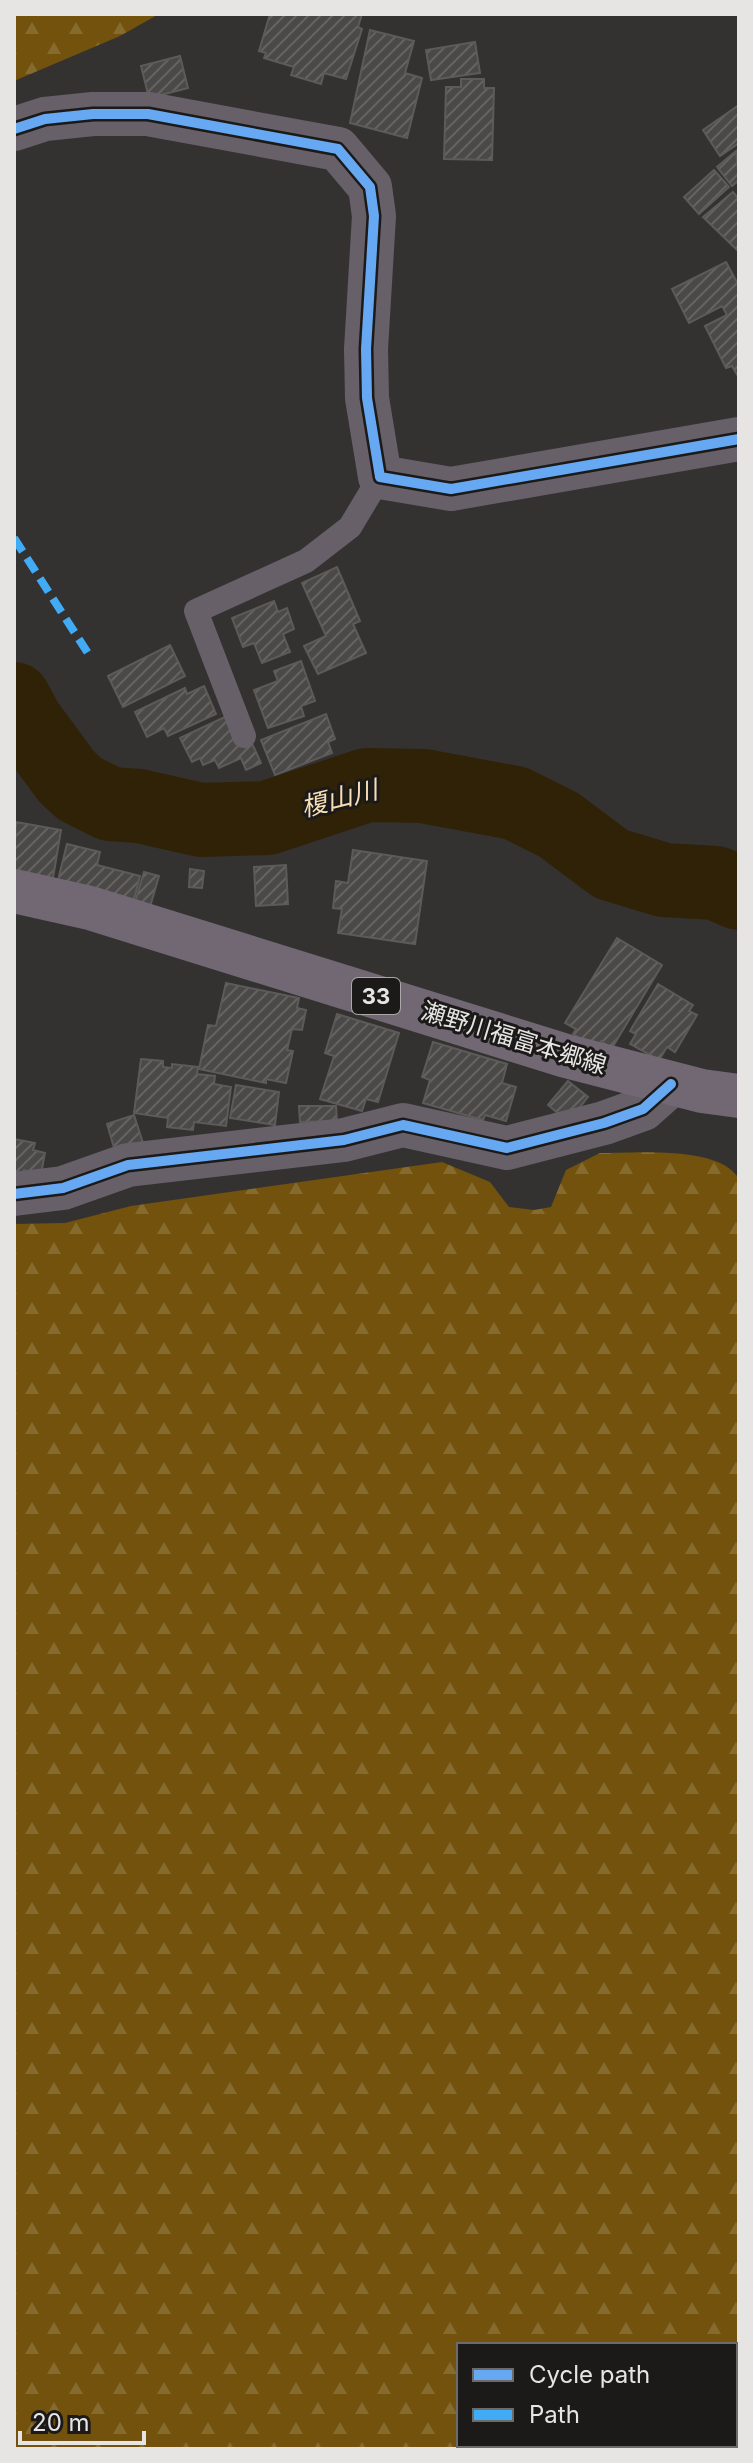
<svg xmlns="http://www.w3.org/2000/svg" width="753" height="2463" font-family="Inter,'Noto Sans JP',sans-serif">
<style>
.forest{fill:url(#forest-firs);fill-rule:evenodd}
.lines{fill:none;stroke-linecap:round;stroke-linejoin:round}
.river{stroke:#302207;stroke-width:74}
.building{fill:url(#building-hatch);stroke:#5c5b5a;stroke-width:2}
.service{stroke:#676069;stroke-width:24}
.minor{stroke:#676069;stroke-width:44}
.primary{stroke:#716873;stroke-width:44}
.quiet{stroke:#42abf6;stroke-width:8;stroke-dasharray:16 8;stroke-linecap:butt}
.cycleway-casing{stroke:#1b1a19;stroke-width:15}
.cycleway{stroke:#66a8f1;stroke-width:10}
.labels{text-anchor:middle;dominant-baseline:central;stroke-width:6;stroke-linejoin:round;paint-order:stroke}
.shield{fill:#1b1a19;stroke:#a9a8a7;stroke-width:2}
.shield-label{font-size:22px;font-weight:bold;fill:#e6e5e4}
.street-label{font-size:24px;fill:#e6e5e4;stroke:#1b1a19}
.water-label{font-size:26px;font-style:italic;fill:#f8deb5;stroke:#1b1a19}
</style>
<defs>
<pattern id="forest-firs" width="22" height="20" patternUnits="userSpaceOnUse" patternTransform="scale(2)"><rect width="22" height="20" fill="#72520c"/><path d="M5 1l3.5 6h-7zM16 11l3.5 6h-7z" fill="#866b2f"/></pattern>
<pattern id="building-hatch" width="6" height="6" patternUnits="userSpaceOnUse" patternTransform="scale(2)"><rect width="6" height="6" fill="#4a4948"/><path d="M-1 1l2-2M0 6l6-6M5 7l2-2" fill="none" stroke="#646362"/></pattern>
</defs>
<rect width="100%" height="100%" fill="#333231"/>
<g class="forest">
<polygon points="14,14 159,14 120,36 14,81"/>
<path d="M600,1153C635,1153 720,1145 739,1179V2449H14V1224L65,1223L131,1206L442,1162L490,1182L509,1207L534,1210L551,1207L566,1170ZM459,2345H735V2445H459Z"/>
</g>
<g class="lines">
<polyline class="river" points="14,699 27,723 67,777 80,789 110,804 139,806 201,820 267,818 367,785 423,786 515,803 559,825 611,864 664,880 716,883 739,893"/>
</g>
<g class="building">
<polygon points="270,14 362,14 358,27 362,29 346,79 324,73 321,84 291,75 294,67 264,58 266,53 259,51"/>
<polygon points="370,30 414,41 405,73 422,78 407,138 350,123"/>
<polygon points="475,42 480,73 431,80 426,50"/>
<polygon points="180,56 188,88 149,98 141,66"/>
<polygon points="461,79 484,79 484,88 494,88 492,160 444,159 446,87 461,87"/>
<polygon points="739,105 739,143 720,156 703,130"/>
<polygon points="736,151 739,180 732,186 717,167"/>
<polygon points="714,170 729,187 699,214 684,197"/>
<polygon points="733,192 739,199 739,252 703,217"/>
<polygon points="726,262 739,286 739,378 732,366 726,368 705,326 727,315 722,306 689,323 672,289"/>
<polygon points="337,567 360,621 353,624 366,653 318,674 304,646 326,636 302,583"/>
<polygon points="274,601 278,612 287,608 294,629 283,634 290,652 262,663 254,643 243,647 232,618"/>
<polygon points="170,645 185,676 123,707 108,676"/>
<polygon points="301,661 315,701 301,706 304,716 268,728 254,690 278,681 274,671"/>
<polygon points="204,686 216,714 168,736 164,728 147,737 135,712 185,688 187,694"/>
<polygon points="326,714 335,739 328,742 332,753 275,775 261,740"/>
<polygon points="227,716 250,739 261,763 246,770 241,758 219,768 215,760 203,765 200,758 192,762 180,738"/>
<polygon points="16,822 61,830 53,878 14,871"/>
<polygon points="67,844 100,852 97,865 140,876 132,907 56,888"/>
<polygon points="353,850 427,861 415,944 338,933 342,909 333,908 336,881 348,883"/>
<polygon points="286,865 288,904 256,906 254,867"/>
<polygon points="190,869 204,871 202,888 189,887"/>
<polygon points="144,872 159,876 150,907 135,902"/>
<polygon points="617,938 662,965 612,1048 601,1041 596,1048 573,1034 576,1029 565,1023"/>
<polygon points="226,983 299,998 297,1008 306,1010 302,1030 292,1029 287,1050 293,1051 286,1083 266,1079 266,1083 199,1069 208,1025 216,1026"/>
<polygon points="658,984 693,1005 689,1011 697,1015 675,1052 667,1047 659,1060 630,1044 636,1034 630,1031"/>
<polygon points="337,1014 399,1033 378,1102 366,1099 362,1111 320,1099 334,1056 325,1053"/>
<polygon points="433,1042 507,1064 502,1083 516,1087 506,1121 485,1115 483,1120 423,1103 430,1080 422,1077"/>
<polygon points="141,1059 163,1061 163,1067 172,1068 172,1064 198,1067 197,1074 215,1076 214,1084 231,1087 226,1126 194,1122 193,1130 167,1127 168,1118 134,1113"/>
<polygon points="568,1081 588,1097 568,1122 548,1105"/>
<polygon points="236,1085 279,1092 275,1125 230,1118"/>
<polygon points="299,1106 336,1106 337,1121 300,1122"/>
<polygon points="134,1115 143,1143 115,1151 107,1124"/>
<polygon points="14,1139 35,1143 33,1150 45,1153 41,1174 24,1170 22,1180 14,1178"/>
</g>
<g class="lines">
<polyline class="service" points="244,736 196,611 306,561 350,527 380,477"/>
<g class="minor">
<polyline points="14,129 45,119 93,114 148,114 338,149 370,187 374,216 366,349 367,398 380,477 451,489 739,439"/>
<polyline points="14,1194 63,1188 128,1165 344,1140 403,1125 507,1148 604,1123 643,1109 671,1084"/>
</g>
<polyline class="primary" points="14,891 90,908 566,1056 702,1091 739,1096"/>
<polyline class="quiet" points="14,538 91,658"/>
<defs>
<g id="cycleway">
<polyline points="14,129 45,119 93,114 148,114 338,149 370,187 374,216 366,349 367,398 380,477 451,489 739,439"/>
<polyline points="14,1194 63,1188 128,1165 344,1140 403,1125 507,1148 604,1123 643,1109 671,1084"/>
</g>
</defs>
<use href="#cycleway" class="cycleway-casing"/>
<use href="#cycleway" class="cycleway"/>
</g>
<g class="labels">
<rect class="shield" x="352" y="978" width="48" height="36" rx="6"/>
<g class="shield-label">
<text x="376" y="996">33</text>
</g>
<g class="street-label">
<text transform="translate(514 1038) rotate(17)">瀬野川福富本郷線</text>
</g>
<g class="water-label">
<text transform="translate(339 798) rotate(-14)">榎山川</text>
</g>
</g>
<rect width="753" height="2463" fill="none" stroke="#e6e5e4" stroke-width="32"/>
<rect x="457" y="2343" width="280" height="104" fill="#1b1a19" stroke="#6c6b6a" stroke-width="2"/>
<rect x="473" y="2369" width="40" height="12" fill="#66a8f1" stroke="#6c6b6a" stroke-width="2"/>
<text x="529" y="2383" font-size="24" fill="#e6e5e4">Cycle path</text>
<rect x="473" y="2409" width="40" height="12" fill="#42abf6" stroke="#6c6b6a" stroke-width="2"/>
<text x="529" y="2423" font-size="24" fill="#e6e5e4">Path</text>
<path d="M20 2431v12h124v-12" fill="none" stroke="#e6e5e4" stroke-width="4"/>
<text x="32" y="2431" font-size="24" fill="#e6e5e4" stroke="#1b1a19" stroke-width="6" paint-order="stroke">20 m</text>
</svg>
